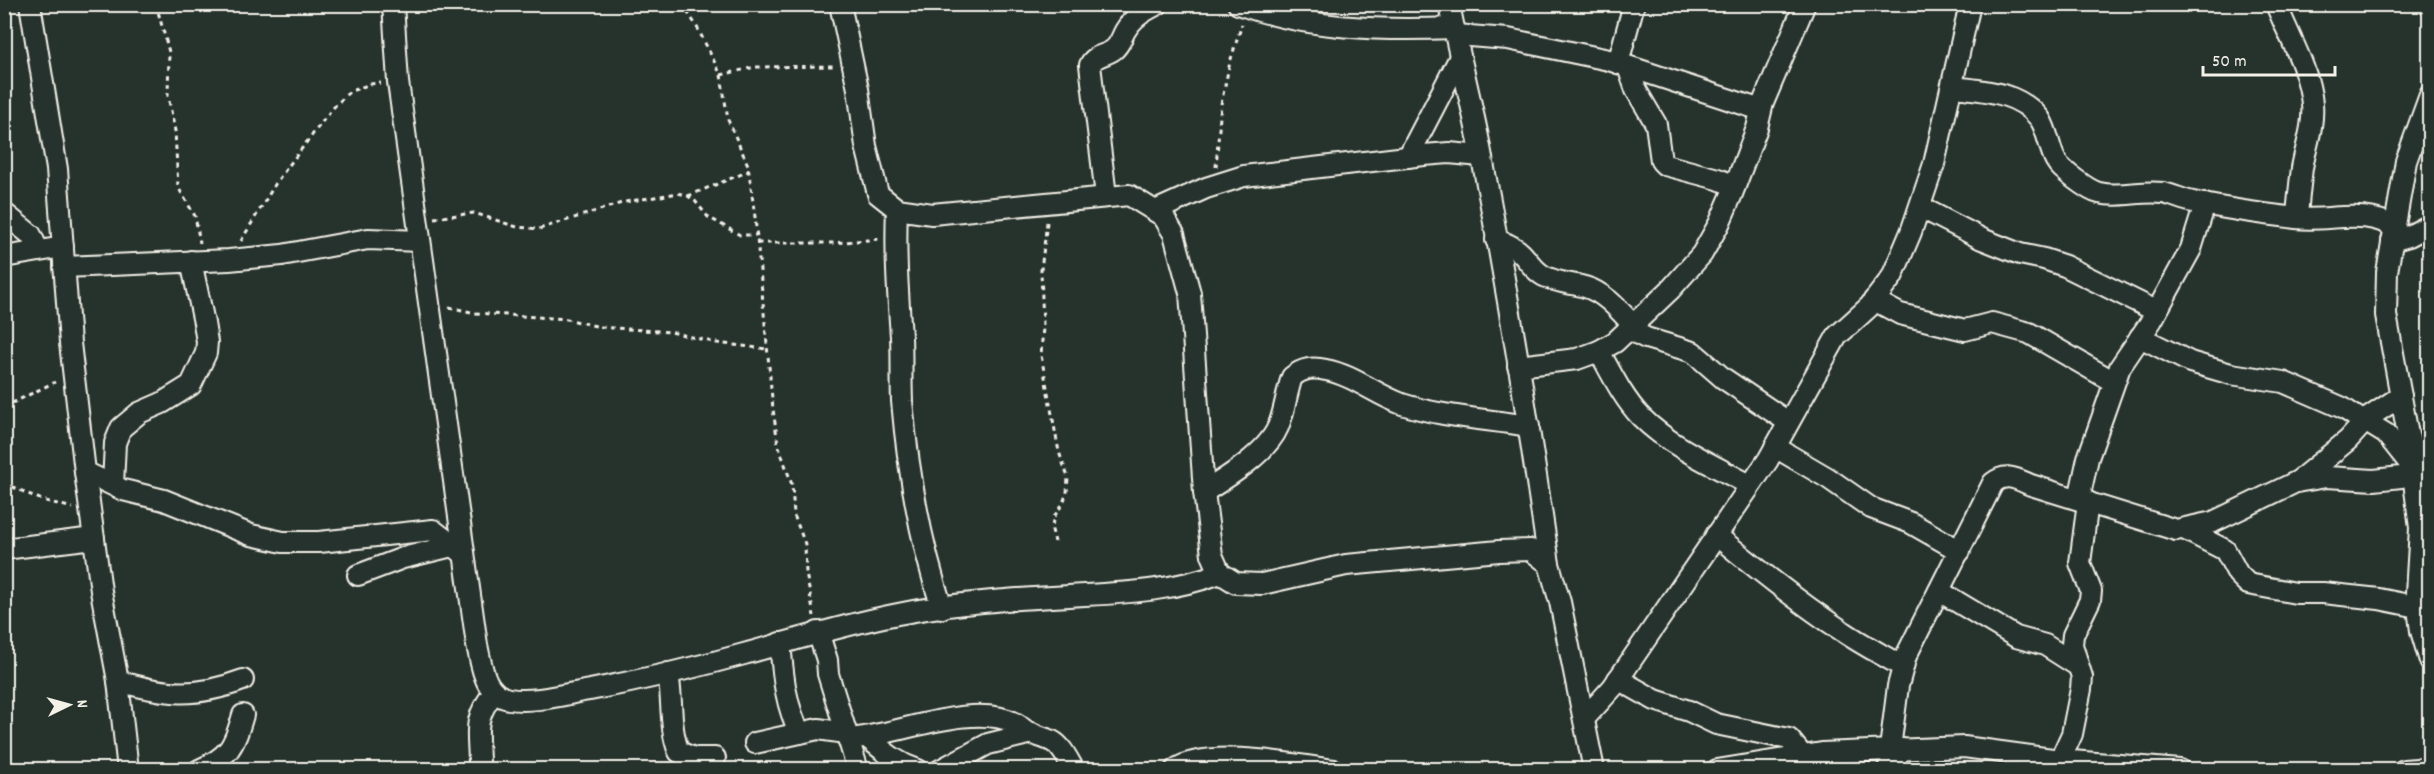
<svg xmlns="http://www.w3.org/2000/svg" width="2434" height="774" font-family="Dekko,sans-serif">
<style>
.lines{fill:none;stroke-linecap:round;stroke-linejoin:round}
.minor-casing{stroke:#f4f1e8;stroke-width:24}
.path{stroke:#f4f1e8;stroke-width:3;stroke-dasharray:4.5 4.5;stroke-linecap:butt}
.minor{stroke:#26332d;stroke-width:20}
</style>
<rect width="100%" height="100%" fill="#26332d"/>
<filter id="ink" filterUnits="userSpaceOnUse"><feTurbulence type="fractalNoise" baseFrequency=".0167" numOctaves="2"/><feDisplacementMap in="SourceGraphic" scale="12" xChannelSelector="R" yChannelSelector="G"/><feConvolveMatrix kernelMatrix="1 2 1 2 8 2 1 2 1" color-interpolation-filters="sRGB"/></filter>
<g filter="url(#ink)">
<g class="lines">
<defs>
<g id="minor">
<polyline points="30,4 57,169 70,343 85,472 101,591 118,681 128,770"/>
<path d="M393,4L398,82L477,645C482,667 484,694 509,699C535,703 565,694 590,690C642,680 694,668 744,654C795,640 846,624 898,614C952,603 1013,599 1069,596C1119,593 1172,592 1220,573"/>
<polyline points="840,4 858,89 866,146 878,194 897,209 932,214 1129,195 1163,216 1174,234 1190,293 1204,492 1212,555 1220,573 1236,583 1262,584 1346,565 1499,551 1531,550 1549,564 1560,602 1594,770"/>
<path d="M1238,4C1307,29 1381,31 1454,28"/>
<path d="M1449,4C1458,51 1470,96 1479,142C1506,282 1529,423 1549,564"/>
<path d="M2276,4C2289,37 2309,69 2312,104C2314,126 2306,146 2302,168C2300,184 2298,201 2297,218"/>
<polyline points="1456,35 1508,39 1609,60 1761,110"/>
<polyline points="1618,63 1634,4"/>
<polyline points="1628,67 1636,90 1656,124 1661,161 1665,165 1718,179 1735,186"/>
<path d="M1953,87C1982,90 2020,92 2040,119C2048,131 2049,149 2056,161C2061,170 2089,191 2099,193C2120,198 2141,190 2163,193C2173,195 2183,200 2193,202C2227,209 2262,214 2296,218C2329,222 2364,208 2394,227"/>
<polyline points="1408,157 1460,57"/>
<path d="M1106,196L1090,65C1094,55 1105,56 1113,50C1120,45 1121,38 1125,31C1133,17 1144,11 1158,4"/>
<polyline points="1920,207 1982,239 2020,254 2044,259 2065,266 2156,311"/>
<path d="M897,209C895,252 898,294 901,337C902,358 901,380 902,401C908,471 920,541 942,608"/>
<polyline points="1155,211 1206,188 1244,176 1424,155 1449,153 1481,156"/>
<polyline points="4,213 31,235 38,250"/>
<path d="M1496,240C1505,243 1514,246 1521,253C1529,261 1534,271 1544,276C1557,283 1571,283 1585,287C1604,292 1620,311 1633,325"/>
<polyline points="2392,241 2409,236 2430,225"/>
<polyline points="4,257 63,247"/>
<polyline points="64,267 229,260 282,255 368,239 420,241"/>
<polyline points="1874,300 1900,314 1965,330 1992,323 2029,333 2114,382"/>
<polyline points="1628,329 1646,338 1693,352 1723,378 1788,422"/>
<polyline points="2140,337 2190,362 2231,374 2283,382 2343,408 2364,422"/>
<path d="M1599,351C1611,373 1623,398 1641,417C1671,447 1713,465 1750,485"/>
<polyline points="1518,366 1577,359 1599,351 1615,342 1670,290 1702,254 1719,224 1732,194 1757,128 1763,103 1805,4"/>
<polyline points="2365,421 2386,434 2414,469"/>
<polyline points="1775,447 1828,478 1871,508 1911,523 1960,551"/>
<polyline points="85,472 123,490 164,500 251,535 283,542 319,542 433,530 464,554"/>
<polyline points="2420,472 2408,435 2386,315 2387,272 2406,161 2430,95"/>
<polyline points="2413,474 2420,528 2416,593 2421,631 2430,661"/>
<polyline points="2297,482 2348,440 2368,418 2401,396"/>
<polyline points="113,485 115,443 121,428 139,413 162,403 191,385 206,353 207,342 204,323 191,261"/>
<path d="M1204,492C1228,477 1267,453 1278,427C1285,411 1286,394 1292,377C1303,368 1313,367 1326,370C1353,375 1376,395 1402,404C1442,417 1487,419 1529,426"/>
<polyline points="2079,499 2088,458 2120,367 2152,320 2191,249 2205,204"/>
<polyline points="2184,529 2225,550 2238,574 2248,584 2296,593 2323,593 2379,599 2418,607"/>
<path d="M1716,535C1757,569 1799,603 1844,632C1863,645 1883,655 1903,667"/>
<polyline points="4,549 94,538"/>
<polyline points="358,575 403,558 452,546"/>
<polyline points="1939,591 2016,637 2045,645 2078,666"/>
<polyline points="818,632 827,660 828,674 858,770"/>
<path d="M780,643C783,674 785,705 800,733"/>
<path d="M668,673C673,700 669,728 679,752L694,758H715"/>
<polyline points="1618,679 1655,700 1689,711 1716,724 1789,739 1803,756"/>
<path d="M118,681C167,695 195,698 243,680"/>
<polyline points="1584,719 1613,687 1768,460 1837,336 1869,307 1892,277 1911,232 1934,164 1970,4"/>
<path d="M868,738C885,752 896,763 918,770"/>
<path d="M848,739C896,736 971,701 1015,723C1019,725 1022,728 1026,731C1034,735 1043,737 1052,741C1062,746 1068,760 1074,770"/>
<polyline points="755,743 818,729 846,733"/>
<path d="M1890,749L1898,686L1906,656L1993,483C2006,472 2017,479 2031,485L2176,530L2213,522L2296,482L2327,477L2374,480L2401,477L2430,470"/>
<polyline points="2060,760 2072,734 2081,689 2082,677 2072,645 2073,635 2090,600 2091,591 2080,563 2088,502"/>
<path d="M199,770C230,756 234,746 243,715"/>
<path d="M479,770C480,737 470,721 494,693"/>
<polyline points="940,770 988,744 1032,733"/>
<path d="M1175,770C1204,747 1298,765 1334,770"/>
<polyline points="1717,770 1822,753 1964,747 2060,760 2180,770"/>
<polyline points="1887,770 1902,749"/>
<polyline points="2404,770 2430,768"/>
</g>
</defs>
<use href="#minor" class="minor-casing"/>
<g class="path">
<polyline points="156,4 169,52 168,96 175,131 178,187 195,216 200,243"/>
<polyline points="682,4 696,25 721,75 728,120 748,165 755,217 773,409 778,444 792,485 794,515 805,544 806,573 814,616"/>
<polyline points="721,75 755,67 836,66"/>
<polyline points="1216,167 1221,104 1230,62 1242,24"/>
<polyline points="688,196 749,171"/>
<polyline points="434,218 474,213 517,227 539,229 625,202 678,193 688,196 695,201 708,217 740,235 756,235"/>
<polyline points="1047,222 1041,270 1043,327 1041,355 1059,452 1068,477 1067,493 1062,505 1053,518 1052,530 1055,542"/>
<polyline points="241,241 277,181 332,109 349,92 370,84 381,83"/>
<polyline points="757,243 833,243 879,239"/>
<polyline points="449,307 475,313 567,319 600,327 671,332 717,343 767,349"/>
<polyline points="4,407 55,382"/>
<polyline points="4,483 42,500 73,508"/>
</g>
<use href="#minor" class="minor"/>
</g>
</g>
<rect width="2434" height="774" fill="none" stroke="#26332d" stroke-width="24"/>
<rect x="12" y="12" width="2410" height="750" fill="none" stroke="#f4f1e8" stroke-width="2" filter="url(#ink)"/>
<g transform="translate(69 705) rotate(85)" stroke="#26332d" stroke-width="4.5" paint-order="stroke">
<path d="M0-4.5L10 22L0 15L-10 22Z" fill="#f4f1e8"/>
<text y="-9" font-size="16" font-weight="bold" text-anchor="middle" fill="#f4f1e8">N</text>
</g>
<path d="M2203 66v9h132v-9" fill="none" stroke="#f4f1e8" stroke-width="3"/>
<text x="2212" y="66" font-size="18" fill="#f4f1e8" stroke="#26332d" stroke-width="4.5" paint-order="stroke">50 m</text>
</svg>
